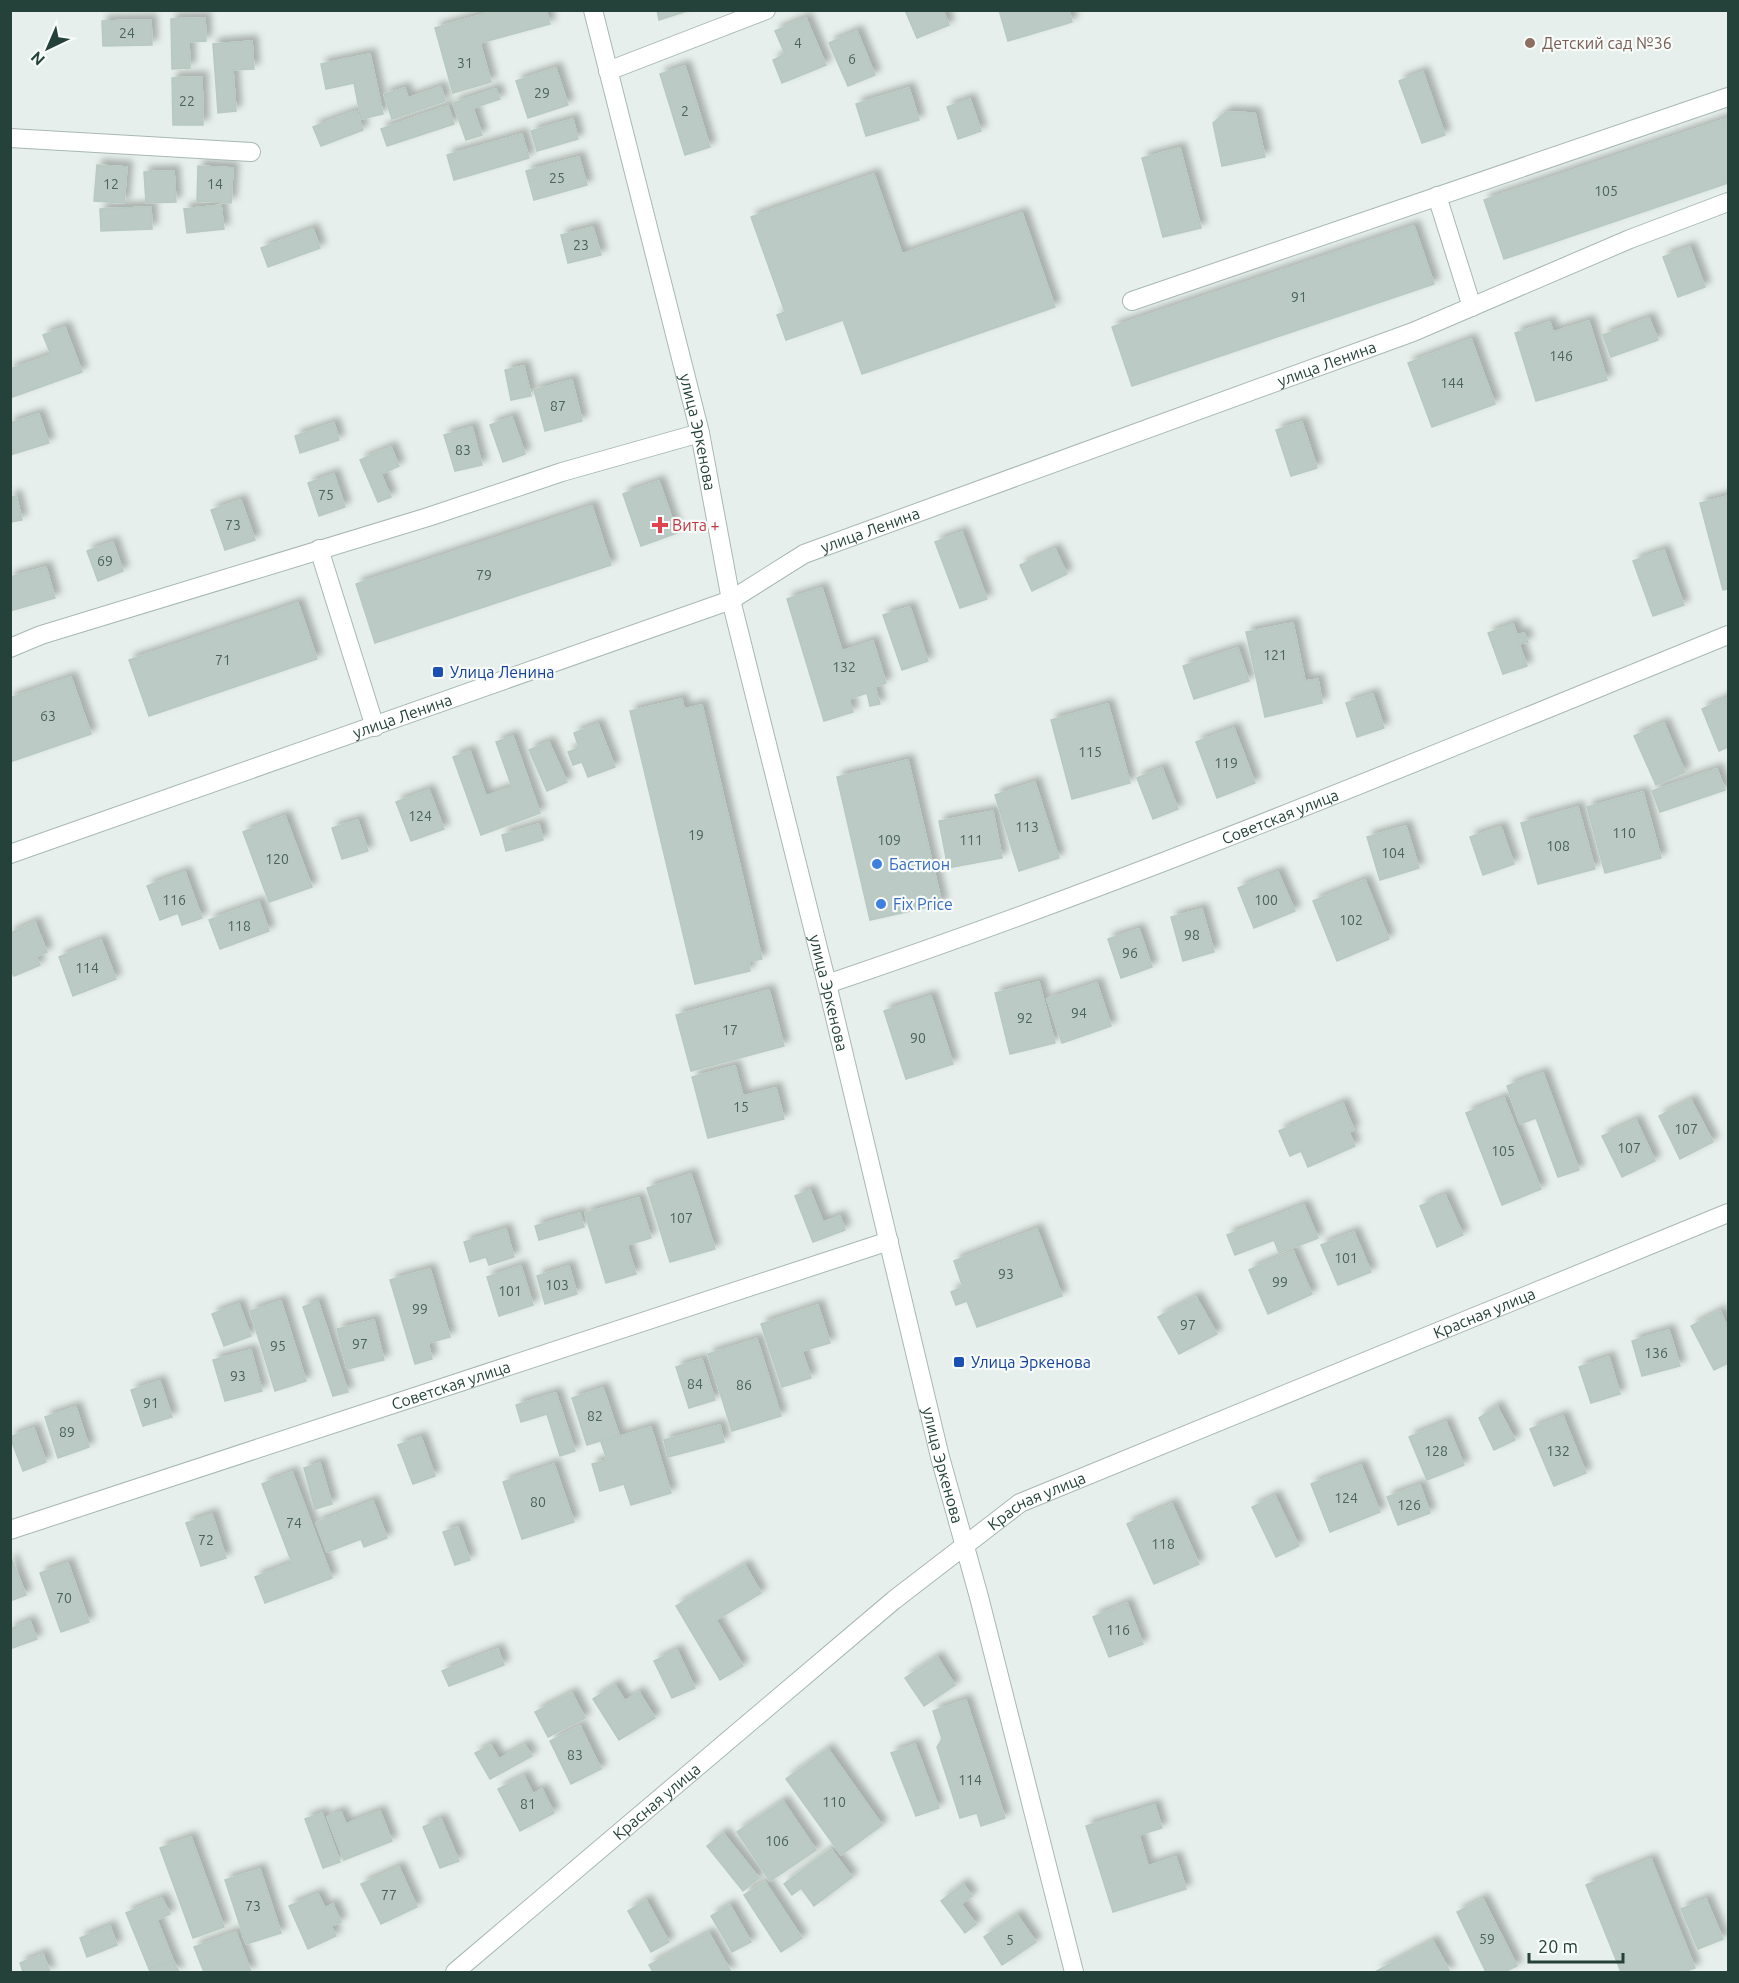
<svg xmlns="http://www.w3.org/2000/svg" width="1739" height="1983" font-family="Ubuntu,sans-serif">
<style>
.building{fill:#bbcac4;stroke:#b8c9c2;stroke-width:1.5;filter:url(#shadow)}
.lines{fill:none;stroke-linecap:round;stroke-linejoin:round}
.minor-casing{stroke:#a8b8b2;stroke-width:20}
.minor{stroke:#fff;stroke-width:18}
.education-dot{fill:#8d6e63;stroke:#f7fbf9;stroke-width:2}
.health-dot{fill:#e0444e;stroke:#f7fbf9;stroke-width:2}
.transit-dot{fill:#1a4fb4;stroke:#f7fbf9;stroke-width:2}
.shop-dot{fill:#3f7fe0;stroke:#f7fbf9;stroke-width:2}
.labels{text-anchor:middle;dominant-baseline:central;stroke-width:4.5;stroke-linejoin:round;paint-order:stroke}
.number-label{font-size:14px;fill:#4a645c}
.education-label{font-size:16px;fill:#785e54;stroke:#f7fbf9;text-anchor:start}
.street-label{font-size:16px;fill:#24423a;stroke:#f7fbf9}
.health-label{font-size:16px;fill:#be3a42;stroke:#f7fbf9;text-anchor:start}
.transit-label{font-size:16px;fill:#164399;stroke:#f7fbf9;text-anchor:start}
.shop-label{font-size:16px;fill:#366cbe;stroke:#f7fbf9;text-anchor:start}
</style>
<defs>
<filter id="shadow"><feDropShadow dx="5.5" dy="-5.5" stdDeviation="3" flood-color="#0004"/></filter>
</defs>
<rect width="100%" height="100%" fill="#e6efeb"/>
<g class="building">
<polygon points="498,10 546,10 550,24 480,43 491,82 453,93 435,28"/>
<polygon points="657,10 690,10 659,20"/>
<polygon points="905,10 943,10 949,25 917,38"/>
<polygon points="999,10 1069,10 1072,22 1008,41"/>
<polygon points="205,18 206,41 189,42 190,68 172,69 171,19"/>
<polygon points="806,18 826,65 782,83 773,60 785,54 775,31"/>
<polygon points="151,20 152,45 103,46 102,21"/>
<polygon points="857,31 875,75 848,86 829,43"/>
<polygon points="252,41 254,69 233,70 236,111 218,113 213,44"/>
<polygon points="370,54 383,114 361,119 354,83 326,89 321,64"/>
<polygon points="685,66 710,147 685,155 660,74"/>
<polygon points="556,68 568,105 528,118 516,81"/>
<polygon points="1423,72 1445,135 1422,143 1399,81"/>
<polygon points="202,77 203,125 173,125 172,78"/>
<polygon points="441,87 445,101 392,119 384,94 405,88 408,98"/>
<polygon points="909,88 919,120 866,136 856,104"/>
<polygon points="496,89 500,99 473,108 482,135 466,140 453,103"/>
<polygon points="970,99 981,131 958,139 947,107"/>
<polygon points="448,106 454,124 387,146 381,129"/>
<polygon points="356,111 363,130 321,146 313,127"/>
<polygon points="1226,112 1255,113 1265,157 1222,166 1213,123"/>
<polygon points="1728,118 1728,183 1504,259 1484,200"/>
<polygon points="573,119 578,139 537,151 531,131"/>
<polygon points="522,134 529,158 454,180 447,155"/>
<polygon points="1180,148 1201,228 1163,237 1142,158"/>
<polygon points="579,157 587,185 534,200 526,171"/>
<polygon points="97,165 127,167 124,203 94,201"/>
<polygon points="198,166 233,168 231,203 197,201"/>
<polygon points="174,171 176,202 146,203 144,172"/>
<polygon points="874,174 902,254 1022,213 1055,307 862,374 843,320 786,340 777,315 785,312 751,217"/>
<polygon points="221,205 224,229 187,233 184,209"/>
<polygon points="151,207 152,229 101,231 100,209"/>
<polygon points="1414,226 1434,284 1132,386 1112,327"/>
<polygon points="593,227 601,255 568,263 561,235"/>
<polygon points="313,229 320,248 268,267 261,248"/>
<polygon points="1690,247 1705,287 1678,297 1663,257"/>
<polygon points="1649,318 1658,340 1611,357 1603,335"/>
<polygon points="1589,321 1607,380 1536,401 1515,333 1550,322 1553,332"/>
<polygon points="65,327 82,372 10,398 10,369 51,355 43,335"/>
<polygon points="1471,339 1495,404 1432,427 1408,363"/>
<polygon points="524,366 531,396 511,400 505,370"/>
<polygon points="572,380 582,421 545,431 534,390"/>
<polygon points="39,414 49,443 10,455 10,423"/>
<polygon points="512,417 525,454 503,462 490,425"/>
<polygon points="1302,422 1317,468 1291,476 1276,430"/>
<polygon points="334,423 339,440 300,453 295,436"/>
<polygon points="472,427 482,465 455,471 444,435"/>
<polygon points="391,447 399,466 381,474 391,497 378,502 360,460"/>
<polygon points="334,474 345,507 319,516 308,483"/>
<polygon points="659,481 677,533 641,546 623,494"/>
<polygon points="16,496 22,520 10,522 10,497"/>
<polygon points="1728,496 1728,589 1723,590 1700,503"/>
<polygon points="241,500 255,540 225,550 211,510"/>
<polygon points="592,506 611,565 375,643 356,584"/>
<polygon points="962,532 987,599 960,608 935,542"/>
<polygon points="113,542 123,571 98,581 87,551"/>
<polygon points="1055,549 1067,574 1032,591 1020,565"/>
<polygon points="1664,550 1684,605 1653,616 1633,561"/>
<polygon points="46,567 55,598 10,611 10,577"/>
<polygon points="822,588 842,651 873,641 886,683 875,687 880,704 870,706 867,693 849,699 853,712 824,721 787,599"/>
<polygon points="298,603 317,659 149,716 129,660"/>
<polygon points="910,607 928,661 902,670 883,615"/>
<polygon points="1293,623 1305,681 1318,679 1322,703 1265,717 1246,632"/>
<polygon points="1513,624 1517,635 1524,633 1528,642 1519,644 1527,666 1503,674 1488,633"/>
<polygon points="1238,648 1249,681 1194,699 1183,666"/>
<polygon points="71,677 91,734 10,762 10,698"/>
<polygon points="1373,694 1384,728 1357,737 1346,703"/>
<polygon points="1728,698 1728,747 1719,751 1702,709"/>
<polygon points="682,699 684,709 702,705 762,959 748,962 750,971 695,984 630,711"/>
<polygon points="1108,704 1130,783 1072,799 1051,720"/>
<polygon points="1664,723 1685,772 1656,785 1634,736"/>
<polygon points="598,724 615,767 588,777 582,762 573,765 568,752 579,748 574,733"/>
<polygon points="1234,728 1255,783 1217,798 1196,742"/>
<polygon points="513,736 540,813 481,835 453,757 470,751 486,796 512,787 496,742"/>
<polygon points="549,742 567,782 547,791 529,750"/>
<polygon points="908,760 942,904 870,920 837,777"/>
<polygon points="1162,768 1178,809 1153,819 1137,778"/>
<polygon points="1717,769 1725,790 1660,812 1652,791"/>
<polygon points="1035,782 1059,858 1019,871 995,795"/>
<polygon points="429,790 444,829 411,841 396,802"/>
<polygon points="1643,792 1661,858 1605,873 1587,807"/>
<polygon points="1578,807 1595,869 1538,884 1521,823"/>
<polygon points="993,811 1002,858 948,868 939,821"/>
<polygon points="285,816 312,887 269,902 243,832"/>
<polygon points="358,820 368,851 342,859 332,828"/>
<polygon points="539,824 543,840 506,851 502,835"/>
<polygon points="1406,826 1419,868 1380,880 1367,837"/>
<polygon points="1501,827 1514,864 1483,875 1470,837"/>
<polygon points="185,872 202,918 182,925 178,913 160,920 147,886"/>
<polygon points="1278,872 1295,911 1254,928 1238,888"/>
<polygon points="1365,880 1389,939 1337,961 1313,901"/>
<polygon points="259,902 269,931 220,949 209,920"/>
<polygon points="1202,909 1214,952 1183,961 1171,917"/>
<polygon points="35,922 47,952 36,957 40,965 14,976 10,969 10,933"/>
<polygon points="1139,929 1152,967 1121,978 1108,939"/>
<polygon points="101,940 116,979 73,996 59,957"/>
<polygon points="1039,982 1055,1043 1010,1054 995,993"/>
<polygon points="1097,983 1111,1026 1062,1043 1047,999"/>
<polygon points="769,990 784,1046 691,1071 676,1015"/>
<polygon points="931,996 953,1064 906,1079 884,1011"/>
<polygon points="735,1066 743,1096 776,1088 784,1119 708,1138 692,1077"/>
<polygon points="1543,1073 1579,1170 1558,1177 1536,1118 1520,1124 1507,1086"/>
<polygon points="1504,1098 1541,1189 1502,1205 1466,1113"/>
<polygon points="1691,1100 1713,1142 1680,1159 1659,1116"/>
<polygon points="1343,1103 1354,1130 1349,1132 1355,1146 1308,1167 1301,1151 1290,1156 1279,1131"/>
<polygon points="1636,1120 1655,1161 1622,1177 1602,1136"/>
<polygon points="691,1174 715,1249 670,1262 647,1188"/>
<polygon points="810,1190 823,1222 840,1216 845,1230 813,1242 795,1196"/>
<polygon points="1445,1195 1463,1235 1437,1247 1420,1206"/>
<polygon points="639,1198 651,1238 627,1245 636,1274 606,1283 585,1213"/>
<polygon points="1304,1205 1318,1238 1279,1253 1274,1240 1235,1255 1227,1235"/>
<polygon points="580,1213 584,1227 539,1240 535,1226"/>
<polygon points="506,1229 514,1257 489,1265 486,1257 470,1262 464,1242"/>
<polygon points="1037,1229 1062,1296 977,1327 967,1301 956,1305 951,1292 963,1287 954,1261"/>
<polygon points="1354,1232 1371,1272 1338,1285 1321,1245"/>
<polygon points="1293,1251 1312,1294 1268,1314 1249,1270"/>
<polygon points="521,1266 533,1305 499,1316 487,1277"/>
<polygon points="569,1266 577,1294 545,1304 537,1276"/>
<polygon points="430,1269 450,1337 428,1343 432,1359 415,1364 390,1280"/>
<polygon points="1196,1297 1217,1334 1179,1354 1158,1317"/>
<polygon points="281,1301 306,1381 275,1391 250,1311"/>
<polygon points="318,1301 348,1392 333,1396 303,1307"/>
<polygon points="239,1304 251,1336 224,1346 212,1314"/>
<polygon points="818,1305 830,1343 802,1351 811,1378 782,1387 761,1324"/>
<polygon points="1720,1311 1728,1328 1728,1363 1714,1370 1691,1326"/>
<polygon points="374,1320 384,1360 347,1369 337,1329"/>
<polygon points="1669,1330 1680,1366 1642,1376 1632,1341"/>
<polygon points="757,1339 781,1416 732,1431 708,1354"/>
<polygon points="251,1350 262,1391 225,1401 213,1360"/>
<polygon points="1609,1357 1620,1394 1591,1403 1579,1367"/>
<polygon points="702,1359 715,1400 689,1408 676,1367"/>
<polygon points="160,1381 172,1417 143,1426 131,1390"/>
<polygon points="603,1388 619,1435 587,1445 572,1398"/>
<polygon points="556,1393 575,1451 560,1456 547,1414 521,1422 516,1405"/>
<polygon points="1497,1406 1515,1440 1494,1450 1479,1418"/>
<polygon points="76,1407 89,1447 58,1458 45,1417"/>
<polygon points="1563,1416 1586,1473 1554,1486 1530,1429"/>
<polygon points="1446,1422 1464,1465 1427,1480 1409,1437"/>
<polygon points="720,1425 724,1442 668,1457 664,1440"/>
<polygon points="651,1427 671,1493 631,1505 624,1484 600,1491 592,1464 607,1460 601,1442"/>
<polygon points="34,1428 46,1462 23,1471 10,1437"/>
<polygon points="421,1437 435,1476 413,1484 398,1445"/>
<polygon points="320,1463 332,1504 315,1509 304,1468"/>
<polygon points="554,1464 574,1522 522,1539 503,1482"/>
<polygon points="1361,1465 1380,1512 1330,1532 1311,1484"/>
<polygon points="292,1472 332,1578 265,1603 255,1577 292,1563 262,1484"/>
<polygon points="1420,1485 1430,1513 1398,1525 1387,1497"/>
<polygon points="1275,1496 1299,1546 1276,1557 1252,1507"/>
<polygon points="373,1501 387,1538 364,1547 361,1539 327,1552 316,1523"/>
<polygon points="1172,1504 1199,1564 1154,1584 1127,1524"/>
<polygon points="212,1514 226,1558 201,1566 186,1523"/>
<polygon points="458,1527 470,1560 455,1565 443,1532"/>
<polygon points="12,1560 26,1595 10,1601 10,1561"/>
<polygon points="68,1563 89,1622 61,1632 40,1573"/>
<polygon points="745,1565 761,1593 716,1620 743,1666 720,1680 676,1606"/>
<polygon points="1127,1603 1143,1644 1109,1657 1093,1617"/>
<polygon points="30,1621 37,1639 10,1649 10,1629"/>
<polygon points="498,1649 504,1665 449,1686 442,1671"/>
<polygon points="677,1650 695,1688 672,1698 654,1661"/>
<polygon points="937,1657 955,1685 924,1706 905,1678"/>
<polygon points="615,1685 625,1701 639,1692 655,1718 619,1740 593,1699"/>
<polygon points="572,1693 585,1718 548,1737 535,1712"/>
<polygon points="966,1700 1005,1818 981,1826 977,1813 960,1818 937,1747 942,1739 933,1711"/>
<polygon points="580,1726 601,1769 571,1784 550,1741"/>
<polygon points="915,1744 939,1808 916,1816 891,1753"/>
<polygon points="491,1745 499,1759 525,1745 532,1756 490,1779 475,1753"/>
<polygon points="828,1749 882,1825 841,1855 786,1779"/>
<polygon points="524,1776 533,1794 542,1789 554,1813 520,1831 498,1789"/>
<polygon points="783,1801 816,1850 770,1881 737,1832"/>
<polygon points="1155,1805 1162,1828 1139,1835 1148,1866 1176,1857 1186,1889 1113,1912 1086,1826"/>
<polygon points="380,1811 392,1841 344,1860 327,1817 341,1812 346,1824"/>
<polygon points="322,1813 340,1862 323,1868 305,1819"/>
<polygon points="441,1819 459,1861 440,1868 423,1827"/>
<polygon points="723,1833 759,1878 743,1891 707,1846"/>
<polygon points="191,1837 224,1927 193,1938 160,1848"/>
<polygon points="831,1849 852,1877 814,1906 801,1888 792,1895 784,1884"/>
<polygon points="1651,1859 1695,1968 1683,1972 1621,1972 1586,1885"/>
<polygon points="399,1867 417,1907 381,1924 361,1884"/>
<polygon points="260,1869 281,1933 246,1944 225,1880"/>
<polygon points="765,1882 802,1938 781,1952 744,1895"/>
<polygon points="963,1884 972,1896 961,1904 976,1924 965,1933 941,1901"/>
<polygon points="318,1894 325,1908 333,1904 341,1922 331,1926 336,1936 308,1949 289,1906"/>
<polygon points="162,1898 170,1914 157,1920 173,1960 149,1969 126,1913"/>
<polygon points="1483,1899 1517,1966 1504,1972 1486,1972 1457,1912"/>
<polygon points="1706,1899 1723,1939 1698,1949 1681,1909"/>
<polygon points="646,1900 669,1942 651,1952 628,1911"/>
<polygon points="730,1905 751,1942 732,1952 711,1916"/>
<polygon points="1017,1915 1036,1942 1002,1965 984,1937"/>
<polygon points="110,1926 117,1945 87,1957 80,1938"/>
<polygon points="236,1932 251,1972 204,1972 194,1947"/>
<polygon points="709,1933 731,1972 653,1972 649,1965"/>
<polygon points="1433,1941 1450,1972 1375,1972"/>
<polygon points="43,1954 50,1972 23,1972 20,1963"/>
<polygon points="173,1960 179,1972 151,1972 149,1969"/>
</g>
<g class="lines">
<defs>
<g id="minor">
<path id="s1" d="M593,10L700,433L731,600L827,984L940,1457L979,1597L1074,1972"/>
<polyline points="608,71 766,10"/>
<polyline points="10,138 251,152"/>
<polyline points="1437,196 1472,307"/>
<polyline points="1132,301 1728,97"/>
<polyline points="319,549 375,727"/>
<polyline points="10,648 41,635 428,517 562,472 700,433"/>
<path id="s2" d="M10,854L731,600L804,554L1413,332L1630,239L1728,202"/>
<path id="s3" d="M827,984C1133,881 1430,756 1728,635"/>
<path id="s4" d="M10,1530L889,1241"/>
<path id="s5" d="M455,1972L894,1600L1020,1503L1728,1213"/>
</g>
</defs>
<use href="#minor" class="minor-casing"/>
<use href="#minor" class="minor"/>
</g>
<circle class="education-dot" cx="1530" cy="43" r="6"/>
<path class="health-dot" d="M657 516h6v6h6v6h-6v6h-6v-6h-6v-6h6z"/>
<g class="transit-dot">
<rect x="432" y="666" width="12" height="12" rx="3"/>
<rect x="953" y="1356" width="12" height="12" rx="3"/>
</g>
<g class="shop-dot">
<circle cx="877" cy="864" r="6"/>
<circle cx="881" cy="904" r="6"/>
</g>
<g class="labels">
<g class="number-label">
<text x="127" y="33">24</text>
<text x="798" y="43">4</text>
<text x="852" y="59">6</text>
<text x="465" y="63">31</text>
<text x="542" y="93">29</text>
<text x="187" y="101">22</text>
<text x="685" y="111">2</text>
<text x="557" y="178">25</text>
<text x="111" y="184">12</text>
<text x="215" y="184">14</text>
<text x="1606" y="191">105</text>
<text x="581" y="245">23</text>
<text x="1299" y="297">91</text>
<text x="1561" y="356">146</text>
<text x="1452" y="383">144</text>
<text x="558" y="406">87</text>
<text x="463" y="450">83</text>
<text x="326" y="495">75</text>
<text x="233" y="525">73</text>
<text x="105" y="561">69</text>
<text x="484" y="575">79</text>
<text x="1275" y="655">121</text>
<text x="223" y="660">71</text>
<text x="844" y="667">132</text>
<text x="48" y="716">63</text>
<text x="1090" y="752">115</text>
<text x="1226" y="763">119</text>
<text x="420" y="816">124</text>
<text x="1027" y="827">113</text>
<text x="1624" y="833">110</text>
<text x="696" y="835">19</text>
<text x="889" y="840">109</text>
<text x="971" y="840">111</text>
<text x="1558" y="846">108</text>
<text x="1393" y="853">104</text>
<text x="277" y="859">120</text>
<text x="174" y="900">116</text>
<text x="1266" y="900">100</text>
<text x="1351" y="920">102</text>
<text x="239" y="926">118</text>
<text x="1192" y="935">98</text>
<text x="1130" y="953">96</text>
<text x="87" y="968">114</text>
<text x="1079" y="1013">94</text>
<text x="1025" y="1018">92</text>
<text x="730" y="1030">17</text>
<text x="918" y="1038">90</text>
<text x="741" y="1107">15</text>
<text x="1686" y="1129">107</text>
<text x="1629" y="1148">107</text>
<text x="1503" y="1151">105</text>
<text x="681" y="1218">107</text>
<text x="1346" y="1258">101</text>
<text x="1006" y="1274">93</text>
<text x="1280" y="1282">99</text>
<text x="557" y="1285">103</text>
<text x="510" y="1291">101</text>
<text x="420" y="1309">99</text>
<text x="1188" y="1325">97</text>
<text x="360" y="1344">97</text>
<text x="278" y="1346">95</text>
<text x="1656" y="1353">136</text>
<text x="238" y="1376">93</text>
<text x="695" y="1384">84</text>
<text x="744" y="1385">86</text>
<text x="151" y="1403">91</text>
<text x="595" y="1416">82</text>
<text x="67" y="1432">89</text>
<text x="1436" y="1451">128</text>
<text x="1558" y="1451">132</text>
<text x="1346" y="1498">124</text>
<text x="538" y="1502">80</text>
<text x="1409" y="1505">126</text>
<text x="294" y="1523">74</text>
<text x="206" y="1540">72</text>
<text x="1163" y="1544">118</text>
<text x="64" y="1598">70</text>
<text x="1118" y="1630">116</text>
<text x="575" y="1755">83</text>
<text x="970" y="1780">114</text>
<text x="834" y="1802">110</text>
<text x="528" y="1804">81</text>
<text x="777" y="1841">106</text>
<text x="389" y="1895">77</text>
<text x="253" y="1906">73</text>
<text x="1487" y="1939">59</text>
<text x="1010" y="1940">5</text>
</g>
<g class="education-label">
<text x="1542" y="43">Детский сад №36</text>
</g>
<g class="street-label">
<text stroke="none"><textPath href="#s2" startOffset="1407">улица Ленина</textPath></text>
<text stroke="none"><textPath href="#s1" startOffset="435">улица Эркенова</textPath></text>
<text stroke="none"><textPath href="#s2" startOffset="921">улица Ленина</textPath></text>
<text stroke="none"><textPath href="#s2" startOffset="416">улица Ленина</textPath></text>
<text stroke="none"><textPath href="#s3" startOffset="483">Советская улица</textPath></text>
<text stroke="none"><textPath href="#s1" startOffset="1011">улица Эркенова</textPath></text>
<text stroke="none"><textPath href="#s5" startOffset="1236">Красная улица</textPath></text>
<text stroke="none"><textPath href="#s4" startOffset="464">Советская улица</textPath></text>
<text stroke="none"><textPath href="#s1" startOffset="1497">улица Эркенова</textPath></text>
<text stroke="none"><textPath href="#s5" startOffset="750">Красная улица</textPath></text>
<text stroke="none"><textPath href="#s5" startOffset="264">Красная улица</textPath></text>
</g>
<g class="health-label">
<text x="672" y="525">Вита +</text>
</g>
<g class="transit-label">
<text x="450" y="672">Улица Ленина</text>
<text x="971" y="1362">Улица Эркенова</text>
</g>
<g class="shop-label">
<text x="889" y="864">Бастион</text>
<text x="893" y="904">Fix Price</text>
</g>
</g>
<rect width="1739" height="1983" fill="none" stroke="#24423a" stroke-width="24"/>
<g transform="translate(48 48) rotate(224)" stroke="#f7fbf9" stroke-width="4.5" paint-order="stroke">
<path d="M0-4.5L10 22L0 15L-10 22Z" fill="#24423a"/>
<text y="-9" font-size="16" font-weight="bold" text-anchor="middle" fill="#24423a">N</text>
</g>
<path d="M1529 1953v9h94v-9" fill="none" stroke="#24423a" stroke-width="3"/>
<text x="1538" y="1953" font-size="18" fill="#24423a" stroke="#f7fbf9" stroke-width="4.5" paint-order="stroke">20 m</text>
</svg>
